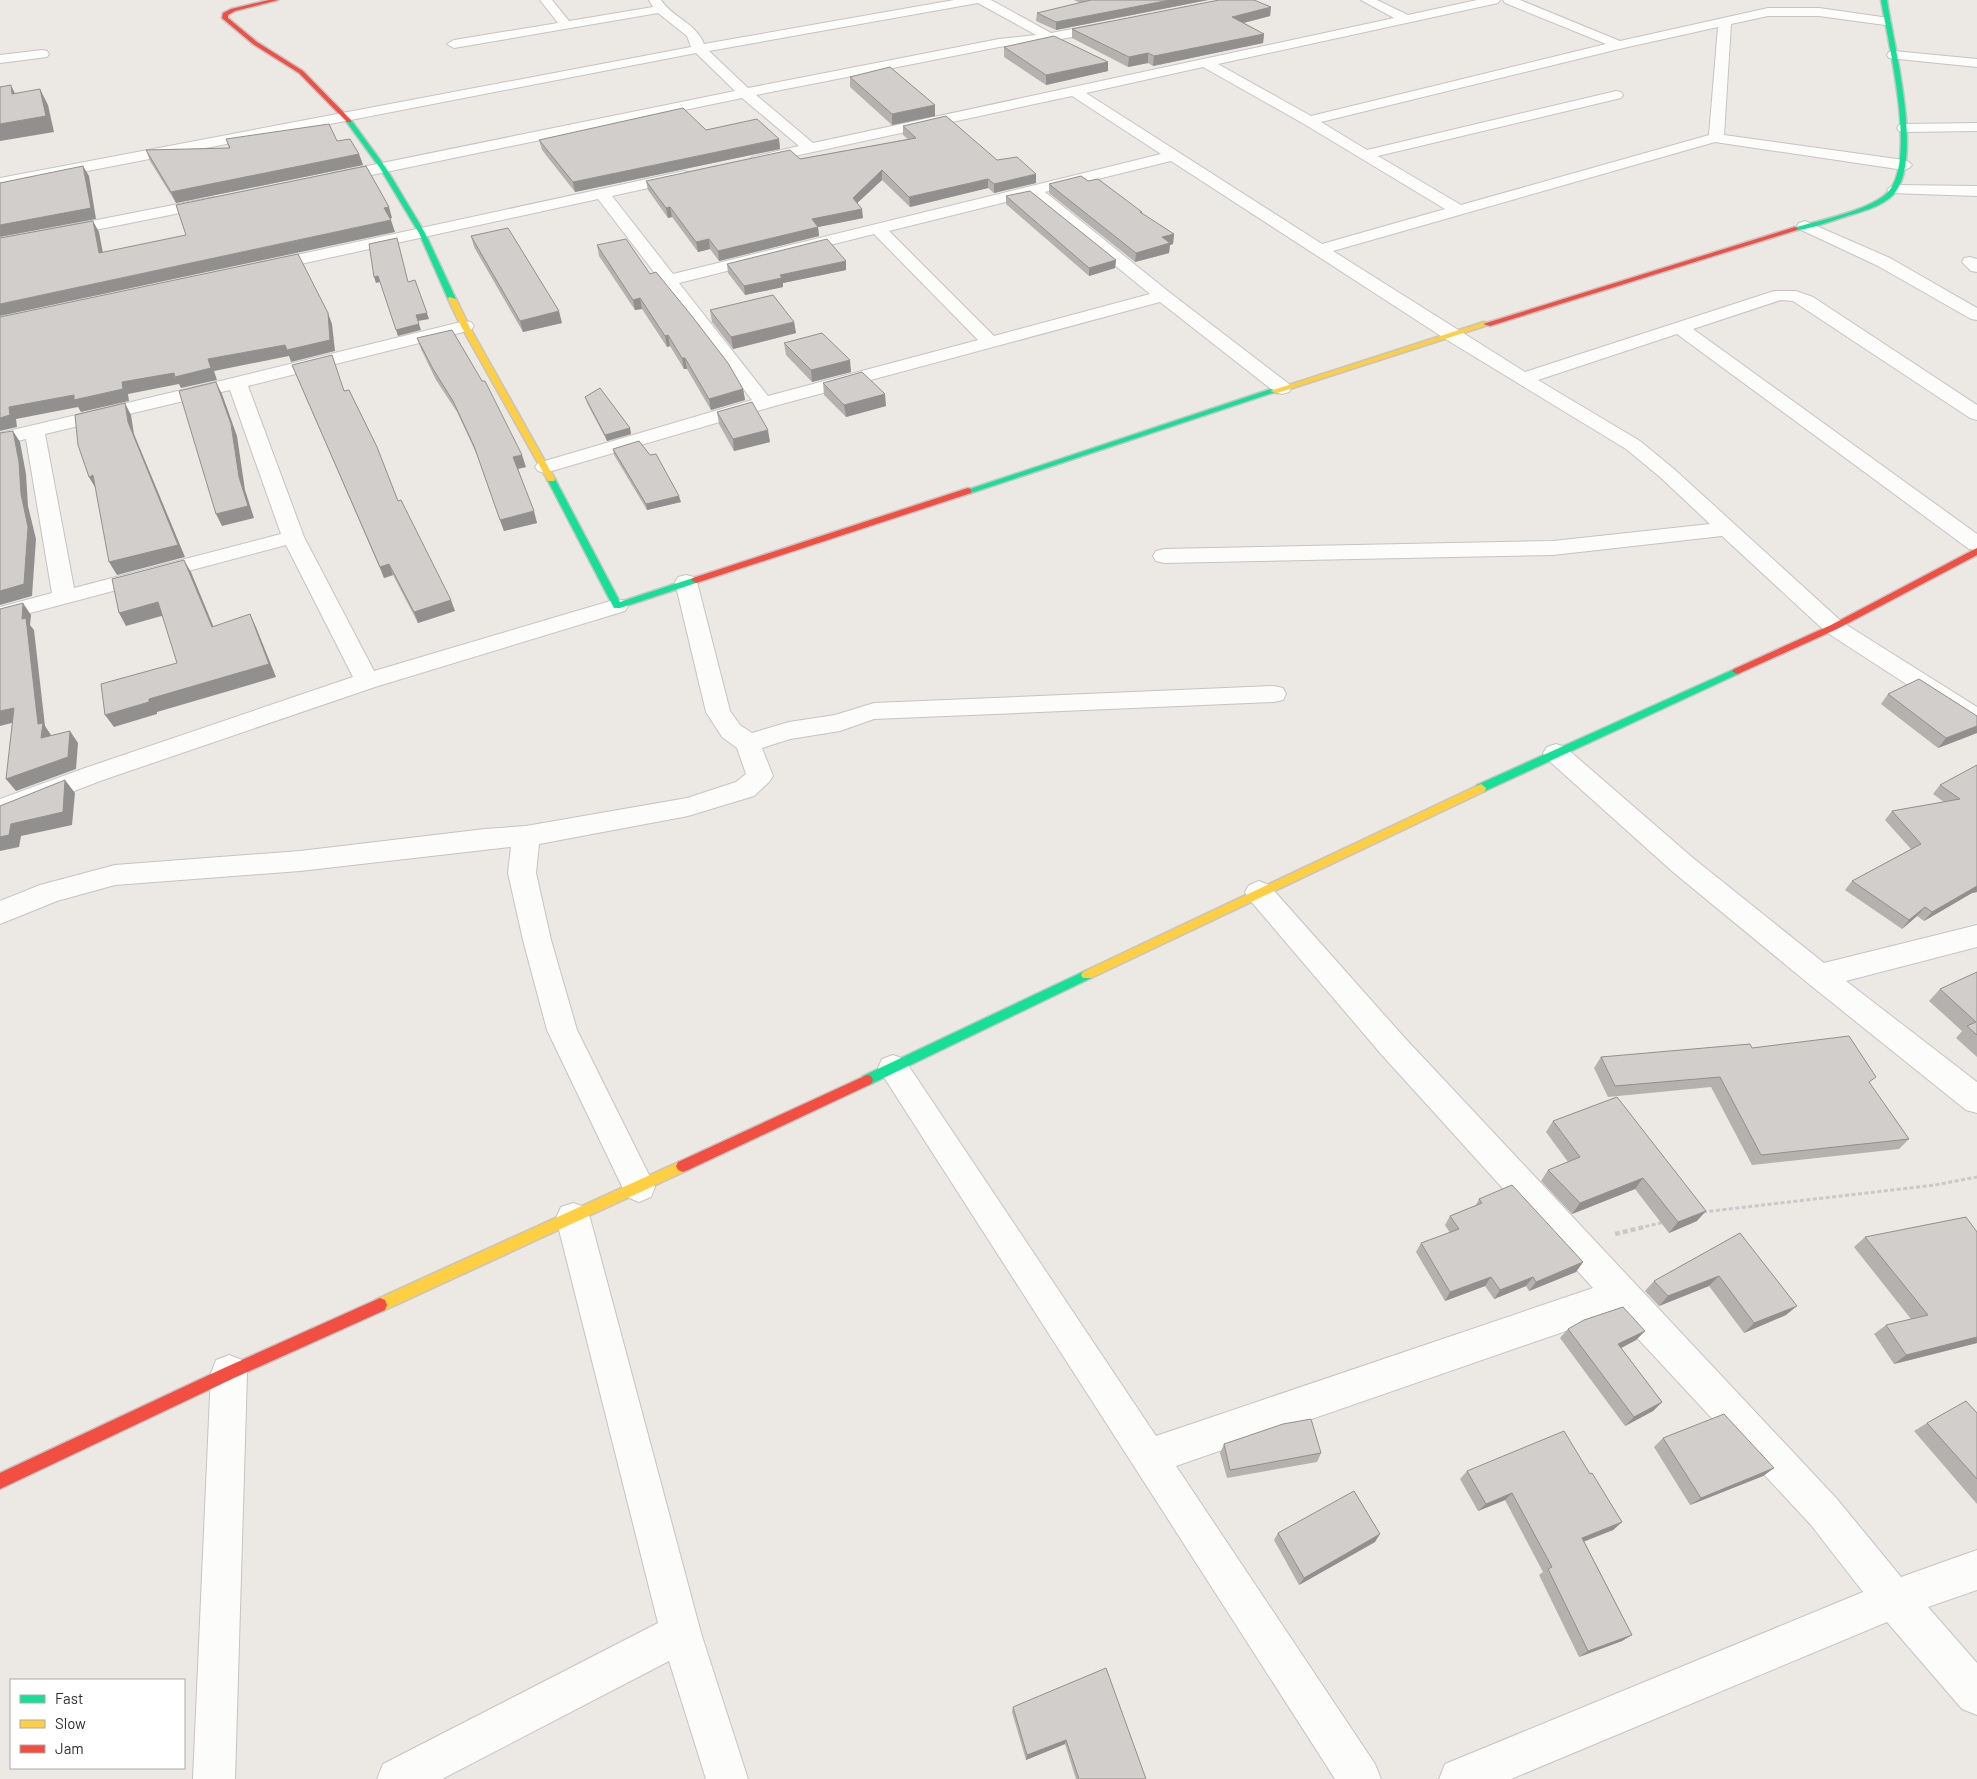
<svg xmlns="http://www.w3.org/2000/svg" width="1977" height="1779" font-family="Barlow,sans-serif">
<style>
.lines{fill:none;stroke-linecap:round;stroke-linejoin:round}
.street-casing{stroke:#c5c4c5;stroke-width:2}
.fast-casing{stroke:#c5c4c5;stroke-width:3}
.slow-casing{stroke:#c5c4c5;stroke-width:3}
.jam-casing{stroke:#c5c4c5;stroke-width:3}
.path-far1{stroke:#c9c9c8;stroke-width:3;stroke-dasharray:4 2.5;stroke-linecap:butt}
.path{stroke:#c9c9c8;stroke-width:4.5;stroke-dasharray:5 3;stroke-linecap:butt}
.street{fill:#fcfcfb;fill-rule:evenodd}
.fast{fill:#16e098;fill-rule:evenodd}
.slow{fill:#ffcf43;fill-rule:evenodd}
.jam{fill:#f24e42;fill-rule:evenodd}
.wall{fill:#b4b1af}
.shaded-wall{fill:#92908e}
.building{fill:#d1cecb;stroke:#92908e}
</style>
<rect width="100%" height="100%" fill="#ece8e4"/>
<g class="lines">
<defs>
<g id="street">
<path d="M540,0H552L569,21L653,7L649,0H661C674,19 695,22 704,44L954,0H991L1051,33L1110,22L1116,26L1110,30L1061,39L1060,43L1055,44L1048,41L999,47L756,95L813,143L1394,18L1361,0H1377L1408,15L1477,0H1500L1498,3L1218,64L1311,116L1606,44L1505,3L1503,0H1520L1620,41L1768,8H1819L1889,18L1891,21L1889,24L1885,25L1819,16H1768L1731,24L1724,135L1904,160L1909,162L1912,165L1909,168L1904,170L1715,142L1333,251L1525,372L1774,291H1796L1813,297L1977,405V420L1970,418L1793,301L1781,300L1693,329L1977,534V550L1969,549L1677,334L1538,380L1640,441L1674,469L1842,622L1977,707V726L1968,724L1826,632L1722,536L1553,555L1164,563L1156,561L1153,556L1156,551L1164,549L1553,541L1710,524L1660,477L1626,449L1447,340L1171,161L1045,192L1169,292L1289,384L1291,388L1289,392L1282,394L1275,392L1160,302L771,407L545,473L538,471L535,467L538,463L752,400L598,199L264,272L258,271L256,267L258,263L264,262L684,171L689,173L692,176L689,179L612,196L673,274L1161,154L1072,96L757,164L752,163L750,160L752,157L799,146L742,98L333,183L328,181L325,178L328,175L333,173L735,91L696,53L0,188V178L691,47L687,36L658,13L454,48L447,44L454,40L558,23ZM978,3L1036,35L999,39L748,88L709,51ZM1718,27L1709,135L1461,205L1378,156L1621,98L1623,95L1621,92L1616,91L1367,150L1321,122L1619,49ZM1203,67L1304,124L1445,209L1322,244L1086,93ZM1030,196L1150,294L994,336L889,231ZM874,234L978,340L768,396L679,283Z"/>
<polygon points="42,50 47,51 49,54 47,57 0,63 0,55"/>
<polygon points="1894,51 1977,59 1977,67 1889,58 1887,55 1889,52"/>
<polygon points="1977,123 1977,131 1904,132 1899,131 1897,128 1899,125 1904,124"/>
<polygon points="1895,185 1977,186 1977,196 1890,193 1887,190 1890,187"/>
<polygon points="214,197 220,199 222,202 220,205 0,249 0,239"/>
<polygon points="1805,221 1890,258 1977,308 1977,320 1971,319 1878,266 1799,229 1797,226 1799,223"/>
<polygon points="1970,257 1977,259 1977,272 1971,271 1962,262 1964,258"/>
<path d="M465,321L471,322L474,326L471,330L248,386L304,537L374,671L617,599L625,601L628,606L625,611L375,687L103,780L0,819V799L85,768L353,677L286,545L0,621V607L52,593L26,439L0,445V433L237,377ZM230,390L281,534L74,588L45,434Z"/>
<polygon points="686,575 694,577 697,582 730,711 740,725 752,733 789,722 835,715 874,703 1274,686 1283,688 1286,694 1283,700 1274,702 874,719 840,731 790,739 762,748 773,776 769,782 754,796 688,816 539,844 536,873 551,940 577,1030 655,1187 651,1197 639,1202 627,1197 547,1030 523,940 508,873 511,847 300,871 115,885 57,901 0,924 0,901 40,885 115,865 300,851 485,829 526,826 687,798 736,782 746,774 737,748 722,737 706,712 675,582 678,577"/>
<polygon points="1556,744 1565,747 1693,858 1824,963 1977,925 1977,947 1846,981 1977,1082 1977,1113 1966,1110 1809,984 1673,872 1547,759 1543,753 1547,747"/>
<polygon points="1259,881 1269,885 1403,1036 1837,1499 1901,1577 1977,1550 1977,1590 1928,1607 1977,1663 1977,1715 1962,1709 1887,1622 1511,1779 1439,1779 1445,1764 1863,1592 1811,1525 1615,1314 1176,1466 1375,1764 1381,1779 1335,1779 878,1068 882,1059 893,1055 904,1059 1156,1436 1593,1288 1381,1054 1249,899 1245,892 1249,885"/>
<polygon points="573,1203 585,1207 590,1218 701,1633 748,1779 706,1779 669,1661 442,1779 377,1779 383,1764 658,1623 556,1218 561,1207"/>
<polygon points="229,1355 242,1360 247,1373 235,1779 193,1779 211,1373 216,1360"/>
</g>
<g id="fast">
<path d="M1881,0H1887C1893,43 1925,162 1893,195C1881,207 1860,212 1844,217C1831,221 1806,231 1793,230V228C1817,221 1873,210 1889,191C1917,158 1888,42 1881,0Z"/>
<polygon points="347,120 351,120 386,168 425,233 456,299 455,301 448,299 419,233 380,168 346,121"/>
<polygon points="1271,389 1278,391 971,493 965,493 964,491"/>
<polygon points="551,476 555,479 620,602 696,577 701,580 699,582 620,608 614,608 547,479"/>
<polygon points="1737,668 1740,669 1742,671 1740,673 1485,791 1481,792 1476,788 1477,785"/>
<polygon points="1087,970 1091,972 1093,975 1091,978 871,1084 867,1085 863,1084 861,1080 863,1076"/>
</g>
<g id="slow">
<polygon points="449,297 456,299 469,326 555,479 554,481 548,481 547,479 461,326 448,299"/>
<polygon points="1484,322 1491,324 1277,393 1270,391"/>
<polygon points="1481,784 1486,788 1485,791 1091,978 1083,978 1081,975 1083,972"/>
<polygon points="683,1160 688,1162 690,1166 688,1170 385,1310 380,1312 375,1310 373,1305 375,1300"/>
</g>
<g id="jam">
<polygon points="269,0 278,0 235,11 228,15 228,18 257,42 303,71 351,120 351,122 347,122 299,73 253,44 222,18 223,13 231,9"/>
<polygon points="1795,227 1798,229 1797,230 1490,326 1483,324"/>
<polygon points="968,488 971,489 971,493 699,582 696,583 691,580 693,578"/>
<polygon points="1977,548 1977,555 1837,629 1740,673 1737,674 1732,671 1734,669 1831,625"/>
<polygon points="867,1075 871,1076 873,1080 871,1084 688,1170 683,1172 678,1170 676,1166 678,1162"/>
<polygon points="380,1298 385,1300 387,1305 385,1310 234,1378 0,1489 0,1473 224,1368"/>
</g>
</defs>
<use href="#street" class="street-casing"/>
<use href="#fast" class="fast-casing"/>
<use href="#slow" class="slow-casing"/>
<use href="#jam" class="jam-casing"/>
<g class="path-far1">
<polyline points="1703,1212 1935,1185 1977,1177"/>
<polyline points="1639,1228 1665,1222"/>
</g>
<polyline class="path" points="1615,1234 1644,1227"/>
<use href="#street" class="street"/>
<use href="#fast" class="fast"/>
<use href="#slow" class="slow"/>
<use href="#jam" class="jam"/>
</g>
<g class="wall">
<polygon points="1074,0 1208,0 1056,30 1036,21 1037,13 1080,3"/>
<polygon points="1271,7 1270,16 1244,23 1264,34 1263,43 1153,66 1148,63 1128,67 1072,38 1072,29"/>
<polygon points="1004,47 1108,71 1046,85 1004,57"/>
<polygon points="850,77 935,105 935,116 892,125 850,87"/>
<polygon points="903,126 997,160 1036,183 994,193 988,188 910,207 882,180 857,203 863,218 818,227 819,236 719,261 710,249 698,252 672,217 668,218 648,190 646,181 800,159 908,139 903,135"/>
<polygon points="706,130 779,139 780,149 575,192 542,150 539,140"/>
<polygon points="226,139 337,141 359,154 363,165 176,203 150,161 146,150 229,148"/>
<polygon points="1088,181 1142,212 1142,214 1174,234 1173,244 1170,245 1169,253 1135,262 1049,193 1049,184"/>
<polygon points="1006,196 1116,260 1115,268 1089,276 1006,204"/>
<polygon points="471,236 562,323 523,332 474,247"/>
<polygon points="597,245 650,274 743,389 745,400 711,410 687,369 684,369 670,346 667,347 642,309 635,310 599,256"/>
<polygon points="727,264 846,270 783,283 783,287 745,295 728,273"/>
<polygon points="710,310 794,322 796,333 733,349 712,322"/>
<polygon points="417,338 526,467 518,469 537,523 504,531 478,457 457,412 436,380 421,349"/>
<polygon points="784,343 851,372 812,382 786,355"/>
<polygon points="292,365 345,391 398,501 455,611 418,623 393,575 384,578"/>
<polygon points="823,383 886,406 846,417 824,395"/>
<polygon points="585,397 630,428 631,434 607,441 587,403"/>
<polygon points="717,412 770,442 734,451 719,424"/>
<polygon points="613,449 650,455 681,502 647,510 614,455"/>
<polygon points="1888,694 1977,716 1977,733 1938,748 1881,704"/>
<polygon points="1977,765 1977,892 1972,893 1924,921 1917,916 1902,929 1845,890 1852,881 1911,849 1885,820 1892,811 1944,802 1933,794 1940,785"/>
<polygon points="1977,972 1977,1057 1956,1038 1962,1031 1929,1001 1940,989"/>
<polygon points="1752,1048 1909,1139 1899,1149 1752,1165 1711,1087 1608,1097 1594,1068 1601,1057"/>
<polygon points="1617,1097 1697,1221 1669,1233 1635,1189 1572,1214 1541,1181 1548,1170 1568,1162 1546,1132 1553,1121"/>
<polygon points="1479,1199 1583,1262 1576,1272 1529,1291 1526,1286 1494,1299 1485,1286 1445,1301 1416,1252 1421,1243 1450,1233 1445,1225 1450,1216 1476,1205"/>
<polygon points="1977,1232 1977,1343 1894,1364 1874,1334 1886,1325 1911,1319 1854,1247 1865,1237"/>
<polygon points="1740,1233 1786,1315 1744,1333 1709,1286 1659,1306 1645,1291 1654,1281"/>
<polygon points="1568,1329 1645,1331 1636,1340 1621,1348 1662,1402 1653,1411 1625,1426 1560,1338"/>
<polygon points="1977,1413 1977,1504 1914,1431 1927,1423"/>
<polygon points="1663,1438 1774,1468 1763,1476 1690,1505 1654,1447"/>
<polygon points="1224,1444 1321,1453 1317,1462 1227,1478 1220,1453"/>
<polygon points="1467,1471 1590,1474 1622,1522 1613,1530 1584,1541 1632,1635 1622,1641 1579,1657 1539,1575 1543,1572 1505,1500 1478,1511 1460,1479"/>
<polygon points="1278,1533 1375,1542 1299,1585 1274,1540"/>
<polygon points="1013,1707 1146,1779 1076,1779 1065,1744 1026,1760 1012,1712"/>
</g>
<g class="shaded-wall">
<polygon points="1170,0 1208,0 1056,30 1056,22"/>
<polygon points="1271,7 1270,16 1231,26 1232,17"/>
<polygon points="1264,34 1263,43 1153,66 1154,56"/>
<polygon points="1148,53 1148,63 1128,67 1129,57"/>
<polygon points="1108,62 1108,71 1046,85 1046,75"/>
<polygon points="11,85 18,100 12,94"/>
<polygon points="40,89 48,105 54,132 0,141 0,124"/>
<polygon points="935,105 935,116 892,125 892,114"/>
<polygon points="779,139 780,149 575,192 573,182"/>
<polygon points="359,154 363,165 176,203 171,192"/>
<polygon points="83,166 89,176 96,219 0,237 0,225"/>
<polygon points="882,170 882,180 853,207 853,198"/>
<polygon points="1036,174 1036,183 994,193 994,184"/>
<polygon points="988,179 988,188 910,207 909,197"/>
<polygon points="389,207 392,218 388,219 384,208"/>
<polygon points="670,207 672,217 668,218 666,208"/>
<polygon points="862,209 863,218 818,227 819,236 719,261 718,251 812,219"/>
<polygon points="391,220 395,232 0,316 0,304"/>
<polygon points="93,221 99,232 105,264 99,253"/>
<polygon points="1174,234 1173,244 1170,245 1169,253 1135,262 1136,253 1162,237"/>
<polygon points="709,239 710,249 698,252 696,242"/>
<polygon points="1116,260 1115,268 1089,276 1089,268"/>
<polygon points="846,261 846,270 783,283 783,287 745,295 744,286 780,275"/>
<polygon points="378,276 380,282 376,283 374,277"/>
<polygon points="640,298 642,309 635,310 633,300"/>
<polygon points="559,311 562,323 523,332 520,321"/>
<polygon points="328,313 332,324 335,351 291,362 289,356 214,371 217,380 181,388 179,384 128,394 129,401 81,412 78,407 16,419 17,427 0,431 0,418 9,407 122,382 208,359"/>
<polygon points="427,313 429,319 418,321 421,330 398,336 396,330 416,315"/>
<polygon points="794,322 796,333 733,349 731,337"/>
<polygon points="668,335 670,346 667,347 665,336"/>
<polygon points="682,358 685,358 687,369 684,369"/>
<polygon points="850,360 851,372 812,382 811,370"/>
<polygon points="216,382 222,394 237,436 245,490 254,518 222,526 216,514 239,477"/>
<polygon points="743,389 745,400 711,410 709,399"/>
<polygon points="885,394 886,406 846,417 844,405"/>
<polygon points="125,403 131,415 134,434 185,557 117,575 109,562 128,422"/>
<polygon points="630,428 631,434 607,441 605,435"/>
<polygon points="768,430 770,442 734,451 733,439"/>
<polygon points="13,431 20,442 26,474 28,506 36,539 32,596 0,605 0,591 21,494"/>
<polygon points="522,455 526,467 517,469 513,457"/>
<polygon points="93,475 96,489 89,477"/>
<polygon points="679,496 681,502 647,510 646,504"/>
<polygon points="534,511 537,523 504,531 500,520"/>
<polygon points="184,560 191,572 219,640 212,627"/>
<polygon points="389,564 393,575 384,578 380,567"/>
<polygon points="451,600 455,611 418,623 414,612"/>
<polygon points="158,602 165,615 126,626 119,613"/>
<polygon points="23,603 31,615 30,625 34,630 45,726 51,735 50,749 41,738 38,724 22,619"/>
<polygon points="250,614 256,627 276,677 157,712 157,714 114,727 105,715 149,699"/>
<polygon points="14,708 23,720 0,726 0,711"/>
<polygon points="1977,726 1977,733 1938,748 1946,738"/>
<polygon points="70,731 78,743 76,769 16,791 6,779"/>
<polygon points="65,780 75,793 72,825 21,836 19,847 0,851 0,837 11,824"/>
<polygon points="1977,886 1977,892 1972,893 1924,921 1932,912"/>
<polygon points="1925,907 1917,916 1902,929 1909,920"/>
<polygon points="1643,1178 1635,1189 1572,1214 1580,1203"/>
<polygon points="1706,1211 1697,1221 1669,1233 1678,1222"/>
<polygon points="1583,1262 1576,1272 1529,1291 1536,1282"/>
<polygon points="1719,1276 1709,1286 1659,1306 1668,1296"/>
<polygon points="1491,1277 1485,1286 1445,1301 1450,1292"/>
<polygon points="1533,1277 1526,1286 1494,1299 1500,1290"/>
<polygon points="1797,1306 1786,1315 1744,1333 1754,1323"/>
<polygon points="1645,1331 1636,1340 1610,1354 1618,1344"/>
<polygon points="1977,1337 1977,1343 1894,1364 1906,1355"/>
<polygon points="1662,1402 1653,1411 1625,1426 1634,1417"/>
<polygon points="1774,1468 1763,1476 1690,1505 1701,1498"/>
<polygon points="1512,1493 1505,1500 1478,1511 1486,1504"/>
<polygon points="1622,1522 1613,1530 1573,1546 1582,1538"/>
<polygon points="1380,1534 1375,1542 1299,1585 1304,1578"/>
<polygon points="1632,1635 1622,1641 1579,1657 1588,1651"/>
<polygon points="1066,1740 1065,1744 1026,1760 1027,1755"/>
</g>
<g class="building">
<polygon points="1091,0 1170,0 1056,22 1037,13"/>
<polygon points="1219,0 1254,0 1271,7 1232,17 1264,34 1154,56 1148,53 1129,57 1072,29"/>
<polygon points="1054,36 1108,62 1046,75 1004,47"/>
<polygon points="890,67 935,105 892,114 850,77"/>
<polygon points="11,85 12,94 40,89 46,116 0,124 0,87"/>
<polygon points="683,108 706,130 757,119 779,139 573,182 539,140"/>
<polygon points="946,116 997,160 1017,157 1036,174 994,184 988,179 909,197 882,170 853,198 862,209 812,219 818,227 718,251 709,239 696,242 670,207 666,208 646,181 790,150 800,159 916,138 903,126"/>
<polygon points="329,124 337,141 350,139 359,154 171,192 146,150 230,148 226,139"/>
<polygon points="83,166 91,208 0,225 0,183"/>
<polygon points="366,166 389,207 384,208 391,220 0,304 0,238 93,221 99,253 186,235 176,205"/>
<polygon points="1081,176 1088,181 1098,179 1142,212 1140,212 1174,234 1162,237 1170,243 1136,253 1049,184"/>
<polygon points="1030,191 1116,260 1089,268 1006,196"/>
<polygon points="508,228 559,311 520,321 471,236"/>
<polygon points="397,238 408,282 415,280 427,313 416,315 419,324 396,330 378,276 374,277 369,244"/>
<polygon points="626,239 650,274 656,272 691,315 728,363 743,389 709,399 685,358 682,358 668,335 665,336 640,298 633,300 597,245"/>
<polygon points="827,239 846,261 780,275 782,278 744,286 727,264"/>
<polygon points="298,254 328,313 330,340 287,350 285,345 208,359 211,368 175,377 174,373 122,382 123,389 74,400 74,395 9,407 10,415 0,418 0,317"/>
<polygon points="773,295 794,322 731,337 710,310"/>
<polygon points="452,330 482,381 485,381 522,455 513,457 534,511 500,520 474,446 453,401 433,369 417,338"/>
<polygon points="822,333 850,360 811,370 784,343"/>
<polygon points="332,355 344,391 349,390 377,447 398,501 401,500 451,600 414,612 389,564 380,567 292,365"/>
<polygon points="862,372 885,394 844,405 823,383"/>
<polygon points="216,382 231,424 239,477 248,506 216,514 179,391"/>
<polygon points="600,388 630,428 605,435 585,397"/>
<polygon points="752,402 768,430 733,439 717,412"/>
<polygon points="125,403 128,422 178,545 109,562 93,475 89,477 78,445 75,415"/>
<polygon points="13,431 19,462 21,494 28,527 24,584 0,591 0,433"/>
<polygon points="639,441 650,455 656,454 679,496 646,504 613,449"/>
<polygon points="184,560 212,627 250,614 269,664 149,699 149,702 105,715 101,684 177,663 158,602 119,613 112,579"/>
<polygon points="23,603 22,619 26,618 38,724 43,723 41,738 70,731 68,757 6,779 14,708 0,711 0,609"/>
<polygon points="1919,679 1977,716 1977,726 1946,738 1888,694"/>
<polygon points="1977,765 1977,886 1932,912 1925,907 1909,920 1852,881 1921,844 1892,811 1960,799 1940,785"/>
<polygon points="65,780 63,812 11,824 9,835 0,837 0,806"/>
<polygon points="1977,972 1977,1035 1967,1026 1976,1022 1940,989"/>
<polygon points="1849,1036 1876,1077 1869,1082 1909,1139 1761,1155 1720,1077 1615,1086 1601,1057 1750,1044 1752,1048"/>
<polygon points="1617,1097 1706,1211 1678,1222 1643,1178 1580,1203 1548,1170 1580,1157 1553,1121"/>
<polygon points="1512,1185 1583,1262 1536,1282 1533,1277 1500,1290 1491,1277 1450,1292 1421,1243 1459,1229 1450,1216 1482,1203 1479,1199"/>
<polygon points="1966,1217 1977,1232 1977,1337 1906,1355 1886,1325 1928,1315 1865,1237"/>
<polygon points="1740,1233 1797,1306 1754,1323 1719,1276 1668,1296 1654,1281"/>
<polygon points="1623,1307 1645,1331 1618,1344 1662,1402 1634,1417 1568,1329 1584,1320"/>
<polygon points="1966,1401 1977,1413 1977,1479 1927,1423"/>
<polygon points="1724,1414 1774,1468 1701,1498 1663,1438"/>
<polygon points="1311,1419 1321,1453 1230,1470 1224,1444 1283,1424"/>
<polygon points="1564,1431 1590,1474 1592,1473 1622,1522 1582,1538 1632,1635 1588,1651 1548,1569 1552,1567 1512,1493 1486,1504 1467,1471"/>
<polygon points="1354,1491 1380,1534 1304,1578 1278,1533"/>
<polygon points="1106,1668 1146,1779 1079,1779 1066,1740 1027,1755 1013,1707"/>
</g>
<rect x="10" y="1679" width="175" height="90" fill="#ffffff" stroke="#ababab"/>
<rect x="20" y="1695" width="25" height="8" fill="#16e098" stroke="#ababab"/>
<text x="55" y="1704" font-size="15" fill="#2e2e2e">Fast</text>
<rect x="20" y="1720" width="25" height="8" fill="#ffcf43" stroke="#ababab"/>
<text x="55" y="1729" font-size="15" fill="#2e2e2e">Slow</text>
<rect x="20" y="1745" width="25" height="8" fill="#f24e42" stroke="#ababab"/>
<text x="55" y="1754" font-size="15" fill="#2e2e2e">Jam</text>
</svg>
